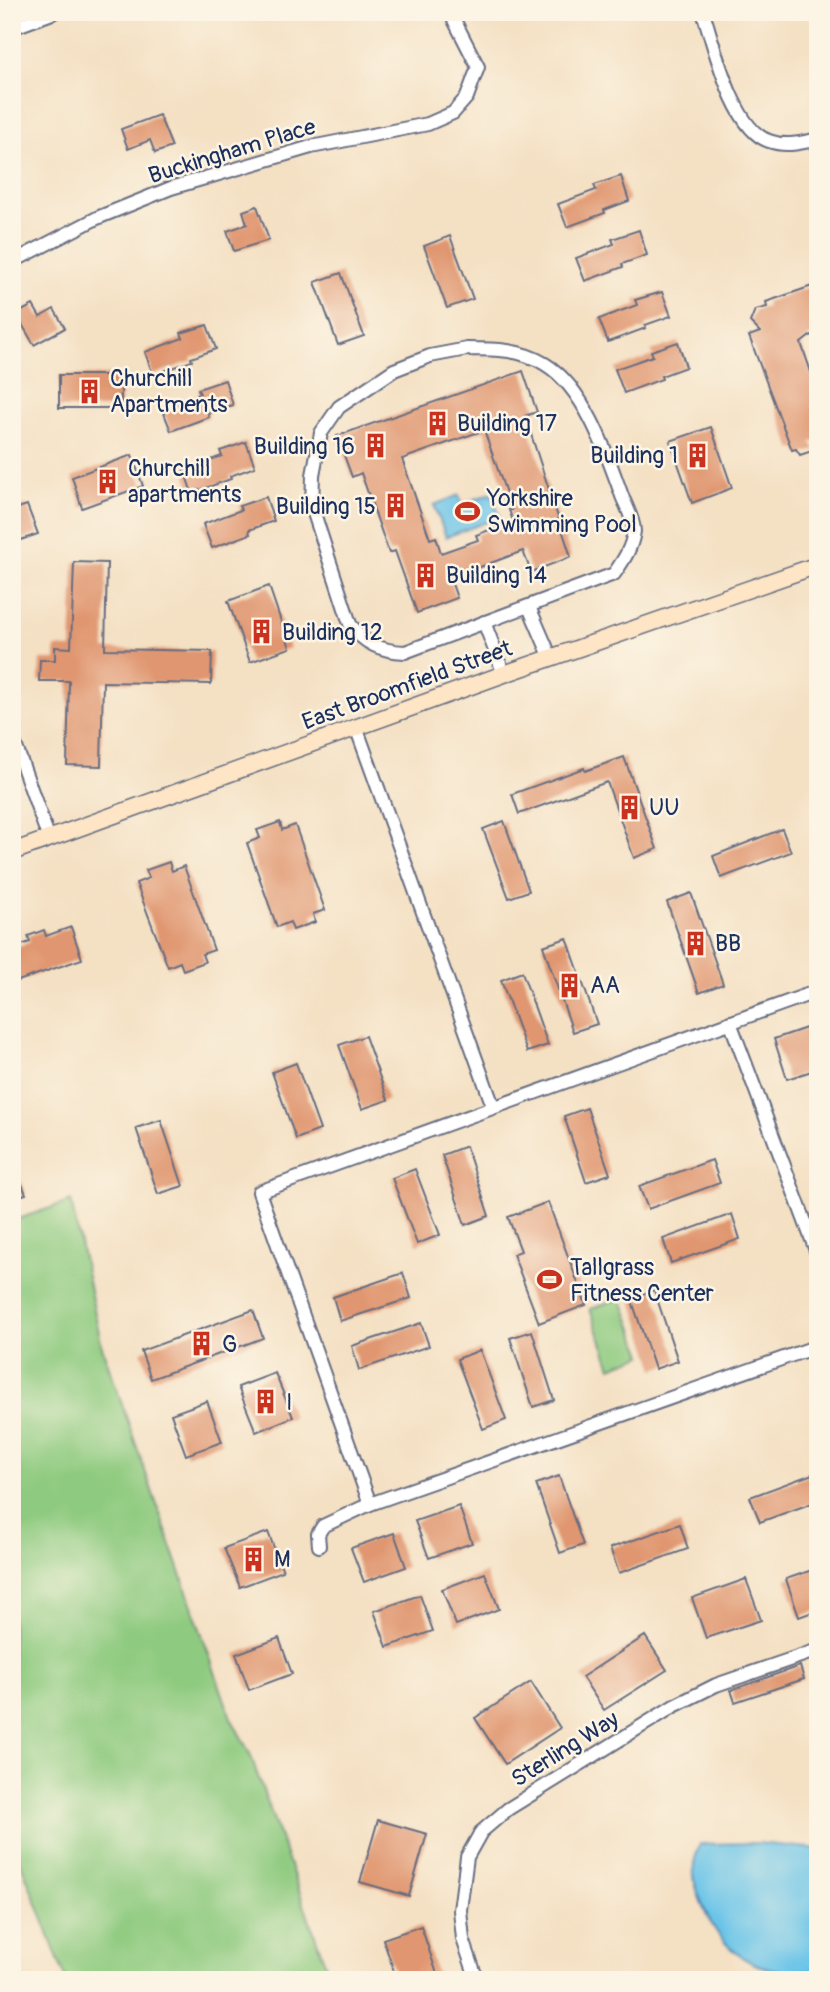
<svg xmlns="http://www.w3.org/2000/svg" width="830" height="1992" font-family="Pangolin,sans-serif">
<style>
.green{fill:#8eca7f;stroke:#547c6e;stroke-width:2}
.water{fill:#6ac4e8;stroke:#427aa3;stroke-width:2}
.building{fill:#e09670;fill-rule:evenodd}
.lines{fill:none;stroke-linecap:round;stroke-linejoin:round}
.minor-casing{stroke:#676d81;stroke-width:16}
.secondary-casing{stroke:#676d81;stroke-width:19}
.minor{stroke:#fff;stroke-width:12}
.secondary{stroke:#fde5c5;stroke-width:16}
.labels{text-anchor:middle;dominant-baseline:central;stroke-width:5;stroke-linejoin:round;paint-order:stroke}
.street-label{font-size:23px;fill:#1b2f5e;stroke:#fcf5e5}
.poi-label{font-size:23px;fill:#1b2f5e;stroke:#fcf5e5;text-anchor:start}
</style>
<rect width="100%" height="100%" fill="#fcf5e5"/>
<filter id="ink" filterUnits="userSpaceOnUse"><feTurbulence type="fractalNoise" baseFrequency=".0143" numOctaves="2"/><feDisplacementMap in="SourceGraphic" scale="14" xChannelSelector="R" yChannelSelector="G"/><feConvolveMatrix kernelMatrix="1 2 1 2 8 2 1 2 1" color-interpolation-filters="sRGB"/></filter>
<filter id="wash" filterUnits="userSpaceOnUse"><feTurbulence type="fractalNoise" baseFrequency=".00686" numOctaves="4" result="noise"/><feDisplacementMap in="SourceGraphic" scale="28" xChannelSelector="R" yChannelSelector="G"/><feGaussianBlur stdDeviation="1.57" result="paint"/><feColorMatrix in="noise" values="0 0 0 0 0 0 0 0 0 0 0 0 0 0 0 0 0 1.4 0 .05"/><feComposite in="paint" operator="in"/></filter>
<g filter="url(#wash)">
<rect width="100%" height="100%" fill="#f4e0c3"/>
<g class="green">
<polygon points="71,1201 102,1347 231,1718 250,1754 331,1980 66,1980 12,1839 12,1221"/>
<polygon points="621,1298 643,1355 611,1367 590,1309"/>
</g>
<g class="water">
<polygon points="491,493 500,517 446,537 434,505 459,495 462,504"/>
<path d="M757,1843L818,1849V1971C766,1976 729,1962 706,1913C700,1900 692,1880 694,1865C694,1858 698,1851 700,1844Z"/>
</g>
<g id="blocks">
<g class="building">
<polygon points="159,115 172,147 155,153 150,140 128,149 121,129"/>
<polygon points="621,176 629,201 604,210 605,213 567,227 558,204 596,190 594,185"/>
<polygon points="257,206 269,240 234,251 227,231 247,224 243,211"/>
<polygon points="639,230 647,255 622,264 623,267 585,281 576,258 614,244 612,239"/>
<polygon points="450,236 473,299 447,308 424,246"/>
<polygon points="341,273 364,336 338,345 315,282"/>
<polygon points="818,284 818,333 810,336 801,343 818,392 818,441 811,442 815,450 800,455 796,449 792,450 749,336 760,332 750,322 755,310 767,307 766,302"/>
<polygon points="662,292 671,316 645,325 646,328 608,342 599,319 637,305 635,300"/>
<polygon points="33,305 40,317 54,309 65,328 34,345 16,314"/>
<polygon points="207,325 216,349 191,358 192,361 153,375 145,352 183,338 181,333"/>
<polygon points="678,342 686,367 661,376 662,379 624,393 615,369 653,356 651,351"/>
<path d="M523,371L537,412L525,416L571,557L531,572L523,551L450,578L457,598L417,613L395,551L389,553L361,473L352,477L337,436ZM484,430L512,510H509L513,521L476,535L478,540L441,553L436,537L430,539L402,459Z"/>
<rect x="59" y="375" width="62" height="33"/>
<polygon points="225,380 233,405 208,413 209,417 171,431 162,408 200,394 198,389"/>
<polygon points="711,427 732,488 692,503 670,441"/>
<polygon points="246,442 255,467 230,476 231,479 192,493 184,470 222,456 220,451"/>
<polygon points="132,455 143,486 82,508 72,477"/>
<polygon points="266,497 274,521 249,530 250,534 212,548 203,524 241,510 239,506"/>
<polygon points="27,505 38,534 12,543 12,510"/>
<polygon points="74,562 107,563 105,649 212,651 211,684 103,682 101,766 67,765 69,681 39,681 40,660 55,660 55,647 71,648"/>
<polygon points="269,586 290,648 250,662 228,601"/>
<polygon points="624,757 657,849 634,858 607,782 519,814 512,794 584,768 585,771"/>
<polygon points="504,821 529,891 509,898 483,829"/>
<polygon points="280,822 282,830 295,825 325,910 313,914 315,922 293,930 290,922 277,927 247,843 260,838 257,830"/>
<polygon points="782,829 791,852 721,878 713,856"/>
<polygon points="169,862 172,871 184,866 214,950 202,954 205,962 183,970 180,962 168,967 136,883 149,878 146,870"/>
<polygon points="691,893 723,984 699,993 667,902"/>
<polygon points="71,927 82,959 12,983 12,948 30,942 28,936 44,930 46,936"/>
<polygon points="567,938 597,1024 573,1032 543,946"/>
<polygon points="522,972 548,1045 527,1052 501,980"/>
<polygon points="818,1024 818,1069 787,1079 774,1039"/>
<polygon points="365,1036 388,1100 362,1109 339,1045"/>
<polygon points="296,1063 320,1130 296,1139 272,1072"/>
<polygon points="587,1108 610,1174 586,1182 564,1116"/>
<polygon points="161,1120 183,1186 158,1194 136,1128"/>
<polygon points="466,1146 489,1216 465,1225 442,1155"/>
<polygon points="12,1160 26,1194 12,1199"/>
<polygon points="712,1160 720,1183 648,1209 639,1186"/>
<polygon points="415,1169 440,1235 417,1244 392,1178"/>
<polygon points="548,1202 586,1305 539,1323 513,1254 521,1251 508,1217"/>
<polygon points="732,1214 740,1239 671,1263 663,1239"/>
<polygon points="403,1273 411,1298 340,1321 333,1297"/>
<polygon points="654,1290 678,1361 655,1369 631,1298"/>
<polygon points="253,1310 263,1338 151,1379 141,1351"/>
<polygon points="421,1323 429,1346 359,1370 352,1346"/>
<polygon points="532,1331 554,1400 533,1407 510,1338"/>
<polygon points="480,1350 506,1420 483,1429 457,1359"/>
<polygon points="275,1373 293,1417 256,1432 238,1387"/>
<polygon points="207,1401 222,1442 186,1455 171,1414"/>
<polygon points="818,1472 818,1501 760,1522 750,1497"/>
<polygon points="559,1476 583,1545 560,1553 536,1484"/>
<polygon points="459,1506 472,1543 429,1558 415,1521"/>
<polygon points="680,1524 688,1549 619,1573 610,1548"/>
<polygon points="268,1532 283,1571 240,1587 224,1548"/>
<polygon points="394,1533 406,1567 364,1582 351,1548"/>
<polygon points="818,1568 818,1610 799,1617 786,1579"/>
<polygon points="485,1573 499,1609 456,1625 442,1589"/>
<polygon points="746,1579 761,1620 706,1638 692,1598"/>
<polygon points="420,1595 433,1631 387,1647 374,1611"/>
<polygon points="645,1636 667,1670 604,1710 582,1677"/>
<polygon points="279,1638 292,1674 249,1690 236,1654"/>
<polygon points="800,1666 804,1679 735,1702 731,1690"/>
<polygon points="531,1682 560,1728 505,1764 475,1718"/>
<polygon points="378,1820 427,1834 409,1896 360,1882"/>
<polygon points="421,1926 439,1980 397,1980 383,1939"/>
</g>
</g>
</g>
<g filter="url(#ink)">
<use href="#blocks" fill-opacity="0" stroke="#676d81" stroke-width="2"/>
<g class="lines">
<defs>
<g id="minor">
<path d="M703,12C714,45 733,130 769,141C785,147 802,143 818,139"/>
<polyline points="12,28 55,12"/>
<polyline points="12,262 97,218 171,188 311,147 428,124 453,113 467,97 478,67 450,12"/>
<path d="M467,349C494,349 521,349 545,364C585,388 607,454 622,496C626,506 634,520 634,531C632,548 623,561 614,574L405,652C381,651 364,644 350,624L312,507L313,475L321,433L339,407L394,370L430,356Z"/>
<polyline points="529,607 551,658"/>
<polyline points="484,622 504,674"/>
<polyline points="356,727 493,1106"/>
<polyline points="12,736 49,839"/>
<polyline points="730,1022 818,1256"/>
<polyline points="370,1504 259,1192 818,991"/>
<polyline points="319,1546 318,1534 323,1526 370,1504 818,1346"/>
<polyline points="477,1980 463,1939 460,1910 467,1857 481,1832 508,1809 674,1706 716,1685 818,1650"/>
</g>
<polyline id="secondary" points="12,852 504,674 818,565"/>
</defs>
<use href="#minor" class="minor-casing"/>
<use href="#secondary" class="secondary-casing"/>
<use href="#minor" class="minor"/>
<use href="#secondary" class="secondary"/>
</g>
</g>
<defs>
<symbol id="building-bare" viewBox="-9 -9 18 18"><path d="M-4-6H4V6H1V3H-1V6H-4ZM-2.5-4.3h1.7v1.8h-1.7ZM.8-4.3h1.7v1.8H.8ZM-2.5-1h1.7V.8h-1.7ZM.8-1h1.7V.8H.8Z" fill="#c8321e" stroke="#fcf5e5" stroke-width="2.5" paint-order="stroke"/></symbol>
<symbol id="stadium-bare" viewBox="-9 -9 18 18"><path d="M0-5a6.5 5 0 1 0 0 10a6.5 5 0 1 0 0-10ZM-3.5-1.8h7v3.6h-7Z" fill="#c8321e" stroke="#fcf5e5" stroke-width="2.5" paint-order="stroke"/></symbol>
</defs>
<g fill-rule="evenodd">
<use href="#building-bare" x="72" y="374" width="35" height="35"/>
<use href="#building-bare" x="420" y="406" width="35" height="35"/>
<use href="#building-bare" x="358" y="428" width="35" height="35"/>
<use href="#building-bare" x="680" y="438" width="35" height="35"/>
<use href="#building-bare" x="90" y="464" width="35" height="35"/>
<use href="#building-bare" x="378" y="488" width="35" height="35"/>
<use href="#stadium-bare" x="450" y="494" width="35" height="35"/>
<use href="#building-bare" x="408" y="558" width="35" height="35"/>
<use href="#building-bare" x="244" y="614" width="35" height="35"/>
<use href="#building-bare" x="612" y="790" width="35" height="35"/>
<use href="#building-bare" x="678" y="926" width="35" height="35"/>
<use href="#building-bare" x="552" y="968" width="35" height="35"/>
<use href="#stadium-bare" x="532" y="1262" width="35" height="35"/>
<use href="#building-bare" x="184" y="1326" width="35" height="35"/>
<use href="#building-bare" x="248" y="1384" width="35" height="35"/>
<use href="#building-bare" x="236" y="1542" width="35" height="35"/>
</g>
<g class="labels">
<g class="street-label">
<text transform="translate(232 151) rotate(-17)">Buckingham Place</text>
<text transform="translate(407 685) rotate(-20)">East Broomfield Street</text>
<text transform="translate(565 1749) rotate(-32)">Sterling Way</text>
</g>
<g class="poi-label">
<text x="110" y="378">Churchill<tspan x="110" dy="26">Apartments</tspan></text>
<text x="457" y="423">Building 17</text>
<text x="355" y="446" text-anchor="end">Building 16</text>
<text x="678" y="455" text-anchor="end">Building 1</text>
<text x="128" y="468">Churchill<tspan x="128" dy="26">apartments</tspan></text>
<text x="487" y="498">Yorkshire<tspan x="487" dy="26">Swimming Pool</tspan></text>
<text x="376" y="506" text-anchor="end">Building 15</text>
<text x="446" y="575">Building 14</text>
<text x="282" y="632">Building 12</text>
<text x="649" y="807">UU</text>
<text x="715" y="943">BB</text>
<text x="590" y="985">AA</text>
<text x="570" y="1267">Tallgrass<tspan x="570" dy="26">Fitness Center</tspan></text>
<text x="222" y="1344">G</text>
<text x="286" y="1402">I</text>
<text x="274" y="1559">M</text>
</g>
</g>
<rect width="830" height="1992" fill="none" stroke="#fcf5e5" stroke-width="42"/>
</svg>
